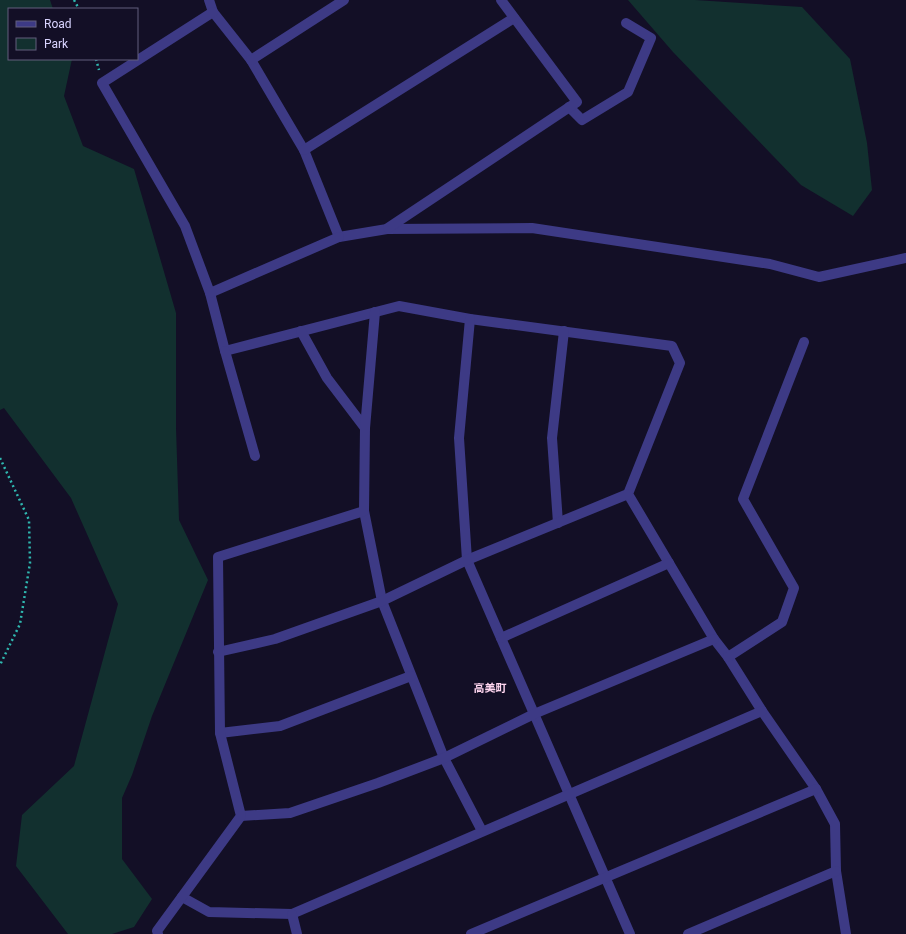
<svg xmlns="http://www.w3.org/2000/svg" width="906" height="934" font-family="Roboto,'Noto Sans JP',sans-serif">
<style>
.green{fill:#12302f}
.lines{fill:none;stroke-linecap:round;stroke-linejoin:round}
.path{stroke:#2fb8b0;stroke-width:2.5;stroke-dasharray:2 3;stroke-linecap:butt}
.minor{stroke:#3d3a85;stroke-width:10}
.labels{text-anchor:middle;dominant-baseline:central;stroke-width:3.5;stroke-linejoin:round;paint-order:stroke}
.neighbourhood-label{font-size:11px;font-weight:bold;fill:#ffd6f0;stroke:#130f26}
</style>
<rect width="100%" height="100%" fill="#130f26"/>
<g class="green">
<polygon points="0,0 50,0 53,9 9,9 9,59 72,59 64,96 83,146 134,169 176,313 176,428 179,520 208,580 152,716 132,775 122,798 122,859 152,899 134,927 112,934 68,934 16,866 22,815 74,766 118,604 71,498 4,408 0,410"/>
<polygon points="628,0 695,0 802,7 850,59 867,143 872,190 853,216 801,185 673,52"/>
</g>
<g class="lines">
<g class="path">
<polyline points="74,0 79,9"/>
<polyline points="96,59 99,70"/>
<polyline points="0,458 29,520 30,563 20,624 0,665"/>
</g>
<g class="minor">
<polyline points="209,0 213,12 251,60 304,150 339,237 387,229 532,228 770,264 819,277 906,258"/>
<polyline points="213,12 102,83 185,226 210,293 225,351 399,306 470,319 672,346 680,363 628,494 714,639 728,657 762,711 816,789 835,824 836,871 846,934"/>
<polyline points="251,60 344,0"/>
<polyline points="569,107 582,120 628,92 651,38 626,23"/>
<polyline points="304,150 514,18"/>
<polyline points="388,228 577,102 501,0"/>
<polyline points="210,293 339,237"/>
<polyline points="470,319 459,438 467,560 630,934"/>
<polyline points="301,331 327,378 365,428"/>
<polyline points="225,351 255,456"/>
<polyline points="364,511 382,601 444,758 482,831"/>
<polyline points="558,523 552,438 564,331"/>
<polyline points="501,638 669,563"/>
<polyline points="218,652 275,639 382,601 467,560 628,494"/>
<polyline points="728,657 782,622 794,588 743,499 804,342"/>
<polyline points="220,733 280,726 411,676"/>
<polyline points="241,816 290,813 378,783 444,758 534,714 714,639"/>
<polyline points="182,897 209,912 292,914 762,711"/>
<polyline points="292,914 297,934"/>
<polyline points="158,934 157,931 241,816 220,733 218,557 364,511 365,428 375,312"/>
<polyline points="471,934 816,789"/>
<polyline points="688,934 836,871"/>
</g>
</g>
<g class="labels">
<g class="neighbourhood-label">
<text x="490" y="688">高美町</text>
</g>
</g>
<rect x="8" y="8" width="130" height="52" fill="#130f26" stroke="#625e7d"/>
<rect x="16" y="21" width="20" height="6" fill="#3d3a85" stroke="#625e7d"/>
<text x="44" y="28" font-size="12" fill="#d9d4ff">Road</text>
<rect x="16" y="38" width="20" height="12" fill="#12302f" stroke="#625e7d"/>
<text x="44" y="48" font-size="12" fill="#d9d4ff">Park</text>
</svg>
